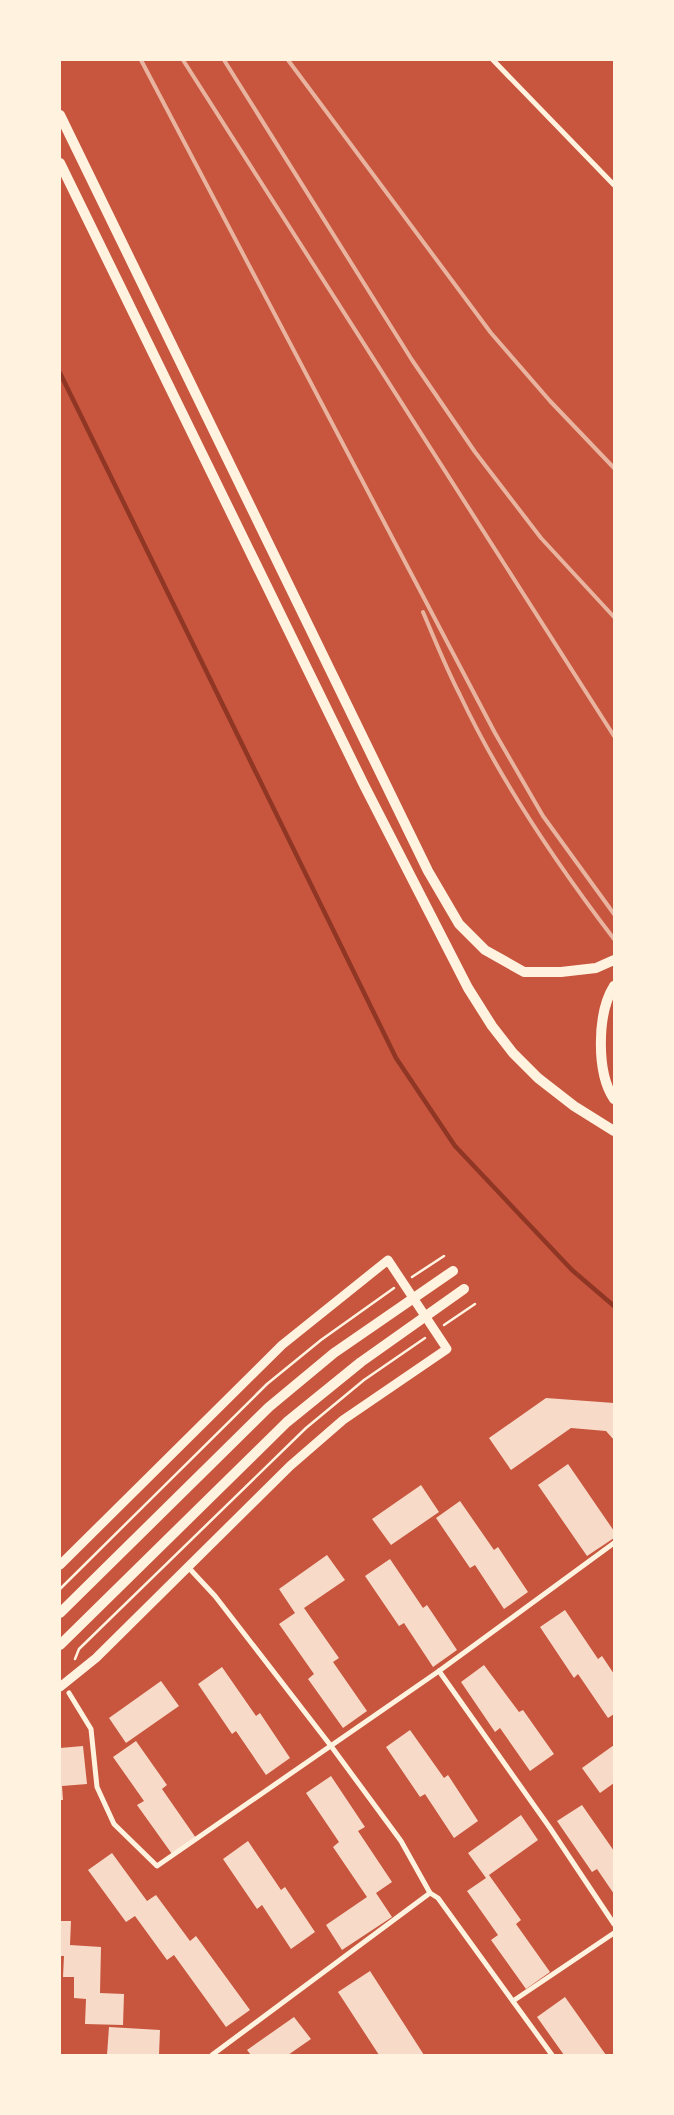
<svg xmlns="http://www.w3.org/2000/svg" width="674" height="2115" font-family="Montserrat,sans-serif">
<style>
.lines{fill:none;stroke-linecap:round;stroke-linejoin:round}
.stream{stroke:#8f3625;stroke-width:4.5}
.building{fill:#f7dbc8}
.path{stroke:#fff3e0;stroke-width:2.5}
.minor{stroke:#fff3e0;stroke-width:5}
.tertiary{stroke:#fff3e0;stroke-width:9}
.secondary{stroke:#fff3e0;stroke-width:10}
.rail{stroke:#e9b49f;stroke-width:4}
</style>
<rect width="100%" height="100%" fill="#c8553d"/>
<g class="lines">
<polyline class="stream" points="60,373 396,1058 455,1146 572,1270 614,1306"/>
</g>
<g class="building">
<polygon points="546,1398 614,1403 614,1440 606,1431 571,1428 511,1470 489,1438"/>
<polygon points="568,1464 614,1531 614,1538 587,1556 538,1485"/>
<polygon points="421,1485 439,1512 391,1545 372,1519"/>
<polygon points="460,1501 494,1550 498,1547 528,1592 504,1609 475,1565 470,1568 436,1518"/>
<polygon points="327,1555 345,1580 304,1608 339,1658 333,1662 367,1711 343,1728 308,1679 314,1674 279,1624 295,1613 279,1589"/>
<polygon points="390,1559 423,1608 427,1605 457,1650 433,1667 404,1623 399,1626 365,1576"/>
<polygon points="565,1610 598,1659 602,1656 614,1674 614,1714 608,1718 578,1674 574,1678 540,1627"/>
<polygon points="484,1665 519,1712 523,1710 554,1754 530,1771 500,1728 495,1732 461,1682"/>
<polygon points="222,1667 256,1716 260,1713 290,1758 266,1775 236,1731 232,1734 198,1684"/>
<polygon points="161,1681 179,1706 126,1743 109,1718"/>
<polygon points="410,1730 444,1778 448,1775 478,1821 454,1838 425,1794 420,1797 386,1747"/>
<polygon points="136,1741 167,1785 162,1789 196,1838 172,1854 137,1805 144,1801 113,1757"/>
<polygon points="614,1745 614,1783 600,1793 582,1768"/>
<polygon points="83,1746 87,1784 62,1786 63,1800 60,1800 60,1748"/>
<polygon points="331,1776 365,1827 358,1831 392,1882 376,1893 392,1917 342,1950 326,1925 367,1897 333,1847 339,1842 306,1793"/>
<polygon points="582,1805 614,1851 614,1894 597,1869 592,1872 557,1821"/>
<polygon points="521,1815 538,1840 489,1875 521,1920 516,1924 550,1972 526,1989 491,1940 498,1935 467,1891 486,1878 468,1853"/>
<polygon points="248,1841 281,1890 285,1887 315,1932 291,1949 262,1905 257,1909 223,1859"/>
<polygon points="112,1853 147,1901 156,1895 190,1941 196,1936 250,2010 226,2027 174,1955 167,1960 135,1916 126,1922 88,1870"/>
<polygon points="60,1921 71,1921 70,1945 101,1947 100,1993 124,1994 123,2025 85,2024 86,1999 74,1998 74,1977 63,1977 64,1956 60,1956"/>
<polygon points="370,1971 424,2055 379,2055 338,1992"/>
<polygon points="565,1997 606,2055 564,2055 537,2017"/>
<polygon points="294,2017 311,2039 288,2055 251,2055 247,2050"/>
<polygon points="109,2027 160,2030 159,2055 107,2055"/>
</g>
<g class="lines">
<g class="path">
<polyline points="412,1277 444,1256"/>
<polyline points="444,1325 475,1304"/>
<polyline points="60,1589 267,1384 321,1340 394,1288"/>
<polyline points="75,1659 79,1649 306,1428 364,1380 425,1338"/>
</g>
<g class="minor">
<polyline points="493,60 614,185"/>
<polyline points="188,1567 215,1596 331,1746 401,1841 430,1893 438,1898 552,2055"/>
<polyline points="439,1671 550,1828 614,1924"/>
<polyline points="69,1693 91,1729 97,1787 114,1824 157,1866 439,1671 614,1543"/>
<polyline points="513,2001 614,1933"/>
<polyline points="212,2055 430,1893"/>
</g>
<polyline class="tertiary" points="60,1565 282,1345 388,1260 447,1349 343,1420 290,1466 96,1658 60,1687"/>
<g class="secondary">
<polyline points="60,115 428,871 459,924 485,950 524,972 561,972 596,968 614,960"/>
<polyline points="60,163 364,785 468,988 492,1026 513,1053 538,1078 574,1106 614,1131"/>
<path d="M614,986C597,1013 596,1072 614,1099"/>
<polyline points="60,1613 269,1407 334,1353 453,1271"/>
<polyline points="60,1645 287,1422 361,1362 464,1289"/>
</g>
<g class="rail">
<polyline points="141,60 495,733 543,816 614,914"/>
<polyline points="183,60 614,736"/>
<polyline points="224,60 412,360 475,452 541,538 614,617"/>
<polyline points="288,60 491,333 550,401 614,468"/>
<path d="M423,612C435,640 446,668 460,695C501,782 556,863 614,939"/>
</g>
</g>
<rect width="674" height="2115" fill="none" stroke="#fff3e0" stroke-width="122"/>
</svg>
